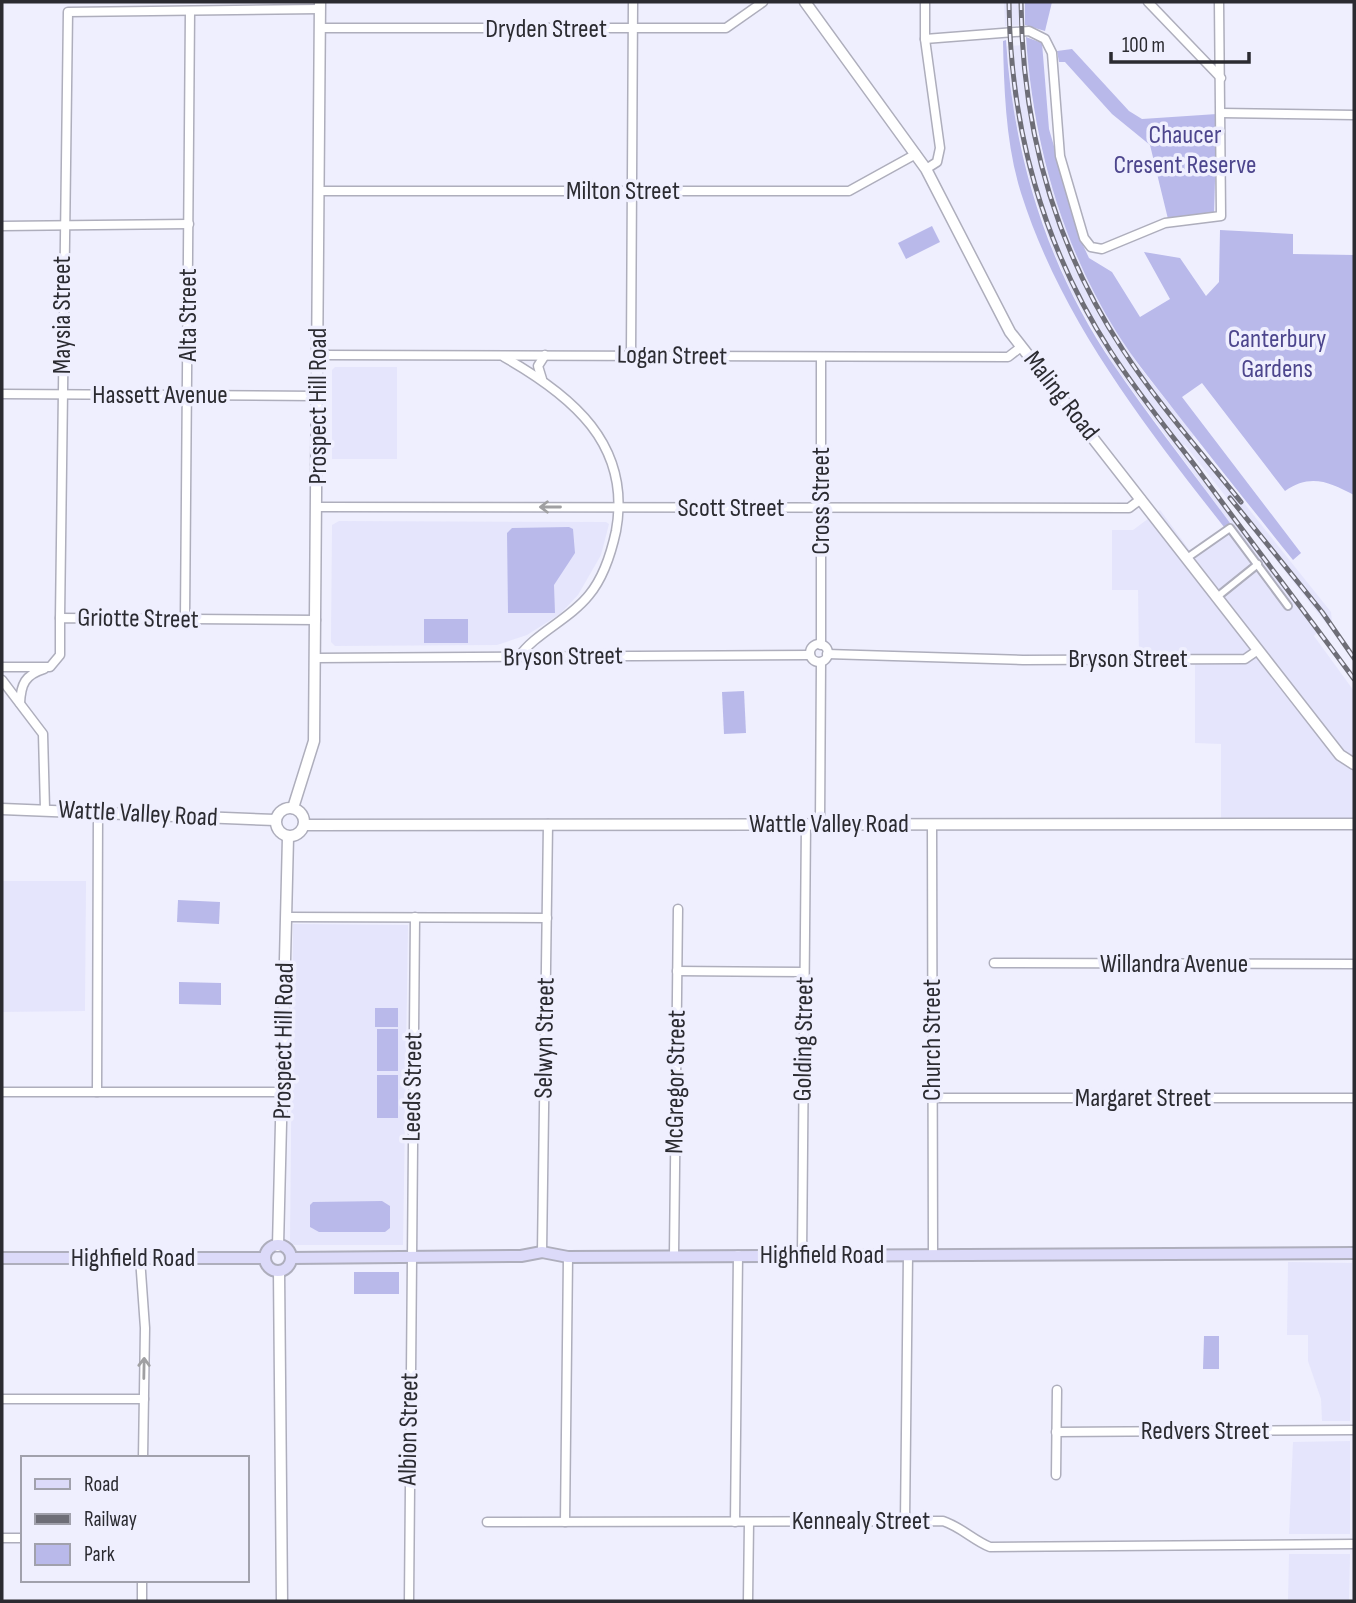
<svg xmlns="http://www.w3.org/2000/svg" width="1356" height="1603" font-family="'Sofia Sans Condensed',sans-serif">
<style>
.built{fill:#e5e5fc}
.green{fill:#b9b9ea}
.lines{fill:none;stroke-linecap:round;stroke-linejoin:round}
.pedestrian-casing{stroke:#aeaebc;stroke-width:10}
.minor-casing{stroke:#aeaebc;stroke-width:11}
.tertiary-casing{stroke:#aeaebc;stroke-width:13}
.secondary-casing{stroke:#aeaebc;stroke-width:14}
.pedestrian{stroke:#fff;stroke-width:6}
.minor{stroke:#fff;stroke-width:8}
.tertiary{stroke:#fff;stroke-width:10}
.secondary{stroke:#dcdaf9;stroke-width:10}
.rail-casing{stroke:#6e6e77;stroke-width:5}
.rail{stroke:#efeffe;stroke-width:2.5;stroke-dasharray:8;stroke-linecap:butt}
.oneway{stroke:#a0a0a2}
.labels{text-anchor:middle;dominant-baseline:central;stroke-width:7;stroke-linejoin:round;paint-order:stroke}
.street-label{font-size:26px;fill:#2b2b31;stroke:#efeffe}
.park-label{font-size:26px;fill:#4d468d;stroke:#efeffe}
</style>
<rect width="100%" height="100%" fill="#efeffe"/>
<g class="built">
<polygon points="1004,2 1025,2 1025,25 1005,26"/>
<polygon points="1026,45 1034,118 1047,172 1063,222 1096,296 1138,365 1194,435 1192,438 1331,612 1333,632 1185,445 1181,446 1320,630 1314,636 1354,691 1354,821 1221,821 1221,744 1195,743 1195,658 1139,657 1138,590 1112,590 1112,530 1133,530 1160,510 1191,552 1230,523 1113,364 1071,291 1053,250 1031,186 1013,108 1007,46"/>
<polygon points="335,367 397,367 397,459 332,459 332,370"/>
<polygon points="339,521 606,522 609,524 601,555 578,595 560,614 527,635 497,645 335,646 331,642 332,525"/>
<polygon points="2,881 86,881 85,1011 2,1012"/>
<polygon points="293,924 408,925 403,1245 290,1245"/>
<polygon points="1288,1262 1352,1263 1350,1421 1322,1421 1321,1399 1308,1361 1308,1335 1287,1335"/>
<polygon points="1350,1441 1350,1534 1289,1534 1293,1442"/>
<polygon points="1289,1554 1350,1554 1349,1601 1288,1601"/>
</g>
<g class="green">
<polygon points="1025,2 1052,2 1045,31 1025,25"/>
<path d="M1026,37L1042,43L1049,129L1082,243L1089,258L1112,272L1140,317L1170,299L1144,252L1180,258L1206,296L1219,282L1220,230L1293,234V254L1354,255V495C1330,482 1310,473 1285,491L1202,383L1182,397L1301,553L1293,560C1253,510 1213,460 1174,410C1155,385 1134,360 1117,333C1061,243 1033,142 1026,37Z"/>
<path d="M1006,40C1013,155 1048,269 1113,364C1150,418 1191,470 1230,523L1224,527C1144,425 1061,319 1021,193C1006,145 1004,91 1003,41Z"/>
<polygon points="1072,49 1129,111 1142,119 1217,114 1214,214 1168,219 1150,145 1112,114 1065,62 1059,62 1057,51"/>
<polygon points="932,226 940,242 906,259 898,243"/>
<polygon points="569,527 573,529 575,553 554,585 555,613 508,613 507,533 512,528"/>
<rect x="424" y="619" width="44" height="24"/>
<polygon points="744,691 746,733 724,734 722,692"/>
<polygon points="178,900 220,902 219,924 177,922"/>
<polygon points="179,982 221,983 221,1005 179,1004"/>
<rect x="375" y="1008" width="23" height="19"/>
<rect x="377" y="1029" width="21" height="42"/>
<rect x="377" y="1075" width="21" height="43"/>
<polygon points="382,1201 390,1206 390,1228 385,1232 319,1232 310,1227 310,1205 313,1202"/>
<rect x="354" y="1272" width="45" height="22"/>
<polygon points="1204,1336 1219,1336 1219,1369 1203,1369"/>
</g>
<g class="lines">
<defs>
<g id="pedestrian">
<polyline points="1187,558 1230,528 1288,606"/>
<polyline points="1217,597 1258,564"/>
</g>
<g id="minor">
<polyline points="925,2 925,39 940,148 937,162 926,169"/>
<polyline points="1148,2 1221,78"/>
<polyline points="320,28 726,28 763,2"/>
<polyline points="925,39 1029,31 1045,39 1052,53 1060,156 1084,238 1091,247 1102,249 1165,223 1221,216 1219,2"/>
<polyline points="1221,113 1354,115"/>
<polyline points="320,191 849,191 916,154"/>
<polyline points="2,226 189,224"/>
<polyline points="319,355 1008,357 1021,347"/>
<polyline points="631,355 633,2"/>
<path d="M504,357C571,395 632,444 616,531C611,554 604,577 589,595C569,620 535,633 518,658"/>
<polyline points="542,379 538,366 545,355"/>
<polyline points="2,394 318,396"/>
<polyline points="318,507 1129,508 1141,499"/>
<polyline points="60,618 68,12 320,9"/>
<polyline points="185,619 190,11"/>
<circle cx="819" cy="653" r="9"/>
<polyline points="821,645 821,357"/>
<polyline points="827,654 1023,660 1245,659 1258,650"/>
<polyline points="316,658 810,655"/>
<polyline points="2,667 50,667 60,655 60,618 316,620"/>
<polyline points="2,680 43,734 45,809"/>
<path d="M20,703C21,684 25,675 44,669"/>
<polyline points="820,824 821,662"/>
<polyline points="932,825 933,1254"/>
<polyline points="286,917 547,918"/>
<polyline points="994,963 1354,964"/>
<polyline points="677,971 804,972"/>
<polyline points="2,1092 283,1092"/>
<polyline points="97,1092 98,813"/>
<polyline points="933,1098 1354,1098"/>
<polyline points="542,1252 548,824"/>
<polyline points="674,1255 678,909"/>
<polyline points="802,1255 806,824"/>
<polyline points="140,1258 145,1328 143,1458"/>
<polyline points="2,1399 144,1399"/>
<polyline points="1056,1432 1354,1430"/>
<polyline points="1056,1475 1057,1390"/>
<polyline points="905,1521 908,1255"/>
<path d="M487,1522L943,1521C961,1527 973,1540 990,1547L1354,1544"/>
<polyline points="565,1522 568,1257"/>
<polyline points="735,1522 738,1255"/>
<polyline points="2,1538 23,1538"/>
<polyline points="142,1601 142,1580"/>
<polyline points="409,1601 415,917"/>
<polyline points="748,1601 749,1522"/>
</g>
<g id="tertiary">
<polyline points="805,2 926,169 1010,332 1340,755 1354,764"/>
<circle cx="290" cy="822" r="14"/>
<polyline points="293,808 314,741 320,2"/>
<polyline points="2,809 275,820"/>
<polyline points="304,825 1354,824"/>
<polyline points="278,1246 288,837"/>
<polyline points="279,1271 282,1601"/>
</g>
<g id="secondary">
<circle cx="278" cy="1258" r="13"/>
<polyline points="2,1258 265,1258"/>
<polyline points="291,1258 521,1256 542,1252 568,1257 1354,1253"/>
</g>
</defs>
<use href="#pedestrian" class="pedestrian-casing"/>
<use href="#minor" class="minor-casing"/>
<use href="#tertiary" class="tertiary-casing"/>
<use href="#secondary" class="secondary-casing"/>
<use href="#pedestrian" class="pedestrian"/>
<use href="#minor" class="minor"/>
<use href="#tertiary" class="tertiary"/>
<use href="#secondary" class="secondary"/>
<defs>
<g id="rail">
<path d="M1009,2C1010,127 1043,247 1111,352C1137,392 1167,429 1196,467C1248,538 1302,608 1354,679"/>
<path d="M1021,2C1022,127 1054,245 1123,350C1158,404 1201,452 1241,502"/>
<polyline points="1230,498 1322,612 1354,658"/>
</g>
</defs>
<use href="#rail" class="rail-casing"/>
<use href="#rail" class="rail"/>
</g>
<defs><path id="oneway-shaft" d="M-6 0H5M1.5-3L5.5 0L1.5 3" fill="none" stroke-width="1.6" stroke-linecap="round" stroke-linejoin="round" transform="scale(1.75)"/></defs>
<g class="oneway">
<use href="#oneway-shaft" transform="translate(550 507) rotate(-180)"/>
<use href="#oneway-shaft" transform="translate(144 1368) rotate(-89)"/>
</g>
<g class="labels">
<g class="street-label">
<text x="546" y="29">Dryden Street</text>
<text x="623" y="191">Milton Street</text>
<text transform="translate(62 315) rotate(-90)">Maysia Street</text>
<text transform="translate(188 315) rotate(-90)">Alta Street</text>
<text transform="translate(672 356) rotate(1)">Logan Street</text>
<text x="160" y="395">Hassett Avenue</text>
<text transform="translate(1061 396) rotate(52)">Maling Road</text>
<text transform="translate(318 406) rotate(-90)">Prospect Hill Road</text>
<text transform="translate(821 501) rotate(-90)">Cross Street</text>
<text x="731" y="508">Scott Street</text>
<text transform="translate(138 619) rotate(1)">Griotte Street</text>
<text transform="translate(563 657) rotate(-1)">Bryson Street</text>
<text x="1128" y="659">Bryson Street</text>
<text transform="translate(138 814) rotate(3)">Wattle Valley Road</text>
<text x="829" y="824">Wattle Valley Road</text>
<text x="1174" y="964">Willandra Avenue</text>
<text transform="translate(545 1038) rotate(-89)">Selwyn Street</text>
<text transform="translate(804 1039) rotate(-89)">Golding Street</text>
<text transform="translate(932 1040) rotate(-90)">Church Street</text>
<text transform="translate(284 1041) rotate(-89)">Prospect Hill Road</text>
<text transform="translate(676 1082) rotate(-89)">McGregor Street</text>
<text transform="translate(413 1087) rotate(-89)">Leeds Street</text>
<text x="1143" y="1098">Margaret Street</text>
<text x="822" y="1255">Highfield Road</text>
<text x="133" y="1258">Highfield Road</text>
<text transform="translate(409 1429) rotate(-89)">Albion Street</text>
<text x="1205" y="1431">Redvers Street</text>
<text x="861" y="1521">Kennealy Street</text>
</g>
<g class="park-label">
<text x="1185" y="135">Chaucer<tspan x="1185" dy="30">Cresent Reserve</tspan></text>
<text x="1277" y="339">Canterbury<tspan x="1277" dy="30">Gardens</tspan></text>
</g>
</g>
<rect width="1356" height="1603" fill="none" stroke="#2b2b31" stroke-width="7"/>
<rect x="21" y="1456" width="228" height="126" fill="#efeffe" stroke="#a1a1ac" stroke-width="2"/>
<rect x="35" y="1479" width="35" height="10" fill="#dcdaf9" stroke="#a1a1ac" stroke-width="2"/>
<text x="84" y="1491" font-size="21" fill="#2b2b31">Road</text>
<rect x="35" y="1514" width="35" height="10" fill="#6e6e77" stroke="#a1a1ac" stroke-width="2"/>
<text x="84" y="1526" font-size="21" fill="#2b2b31">Railway</text>
<rect x="35" y="1544" width="35" height="21" fill="#b9b9ea" stroke="#a1a1ac" stroke-width="2"/>
<text x="84" y="1561" font-size="21" fill="#2b2b31">Park</text>
<path d="M1111 52v10h138v-10" fill="none" stroke="#2b2b31" stroke-width="3.5"/>
<text x="1122" y="52" font-size="21" fill="#2b2b31" stroke="#efeffe" stroke-width="5" paint-order="stroke">100 m</text>
</svg>
